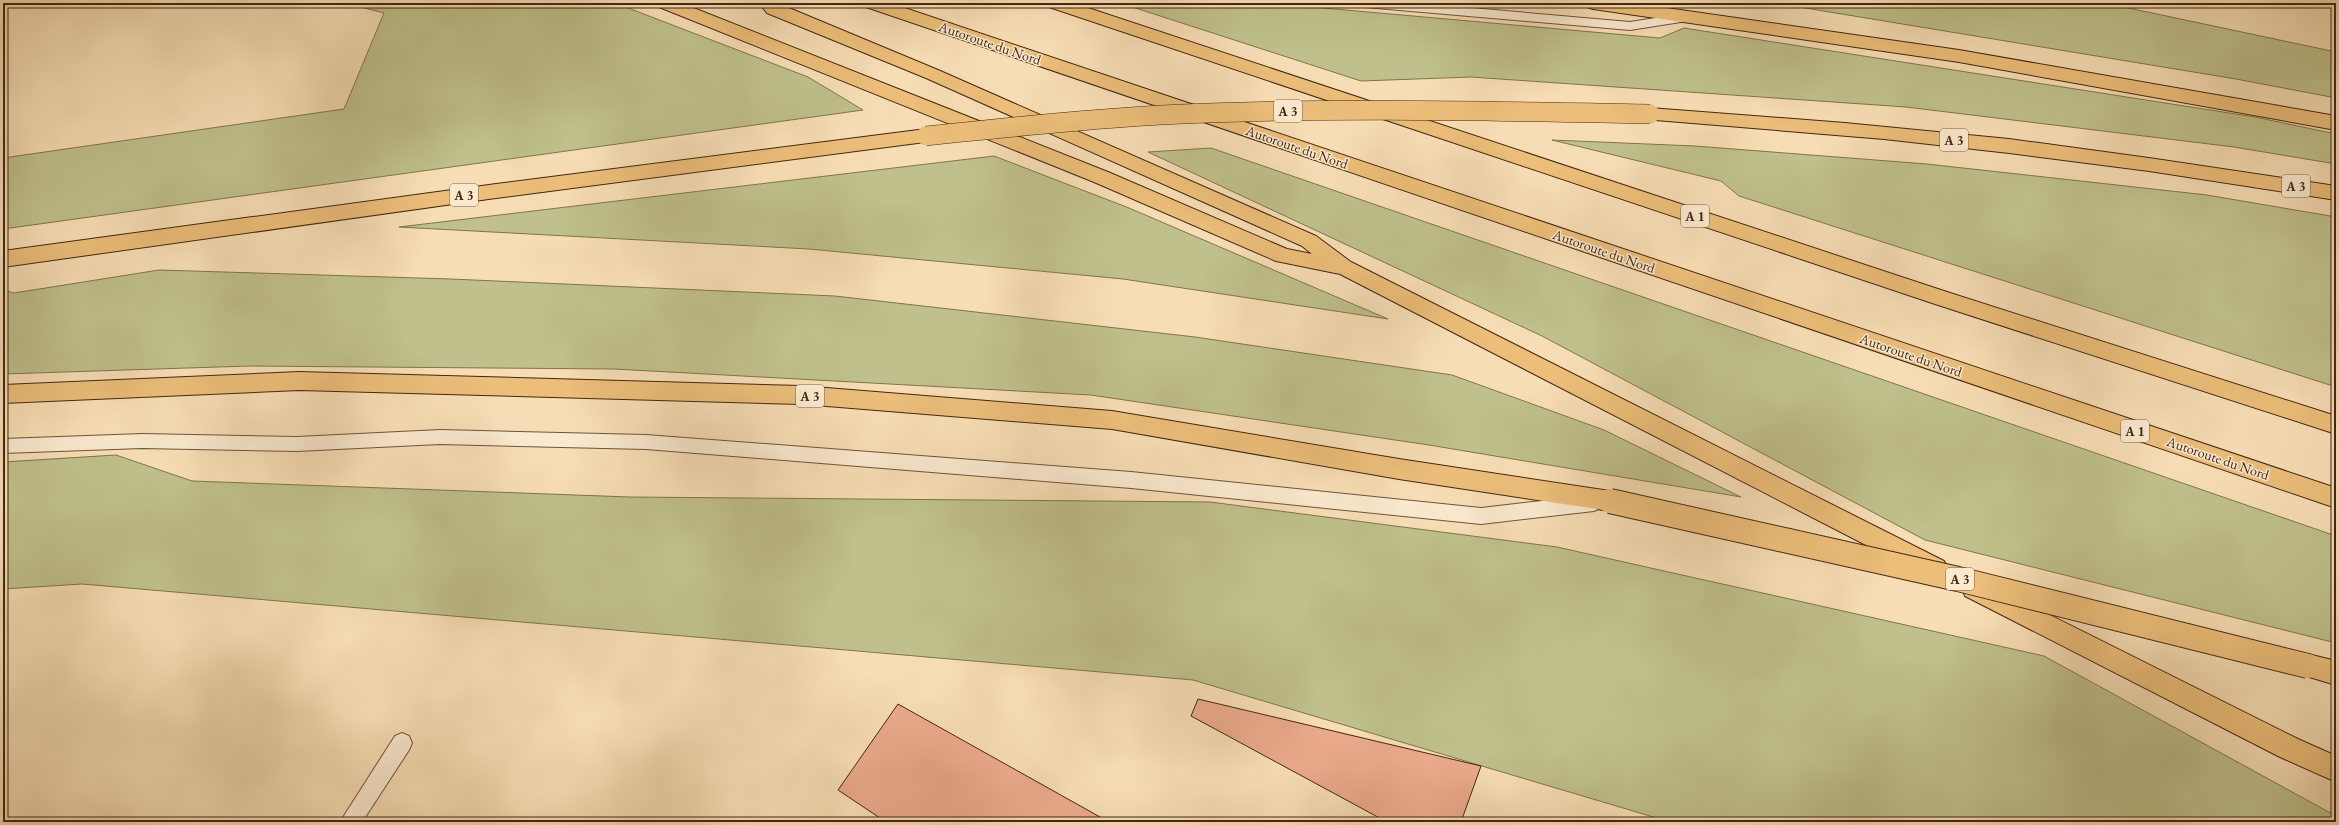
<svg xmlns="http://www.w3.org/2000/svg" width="2339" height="825" font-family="'EB Garamond',serif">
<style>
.green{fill:#bfc08b;stroke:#81744e}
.building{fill:#ebaa8c;stroke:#432710}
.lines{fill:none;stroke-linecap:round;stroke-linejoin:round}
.service-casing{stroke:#705439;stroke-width:2}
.motorway-casing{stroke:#432710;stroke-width:2}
.service{fill:#fae9cf;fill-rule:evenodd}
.motorway{fill:#ecbe7a;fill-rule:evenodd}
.motorway-bridge-far1-casing{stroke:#432710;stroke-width:20;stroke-linecap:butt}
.motorway-bridge-casing{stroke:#432710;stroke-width:26;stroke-linecap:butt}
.motorway-bridge-far1{stroke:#ecbe7a;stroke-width:19}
.motorway-bridge{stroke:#ecbe7a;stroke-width:24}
.labels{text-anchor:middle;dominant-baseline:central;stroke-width:3;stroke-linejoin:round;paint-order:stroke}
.shield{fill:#fae9cf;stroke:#7a6149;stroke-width:1}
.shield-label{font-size:13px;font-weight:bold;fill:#432710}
.street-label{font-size:14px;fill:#432710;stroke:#fae9cf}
</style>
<rect width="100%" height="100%" fill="#f7ddb5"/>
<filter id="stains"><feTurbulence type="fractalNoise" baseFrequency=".005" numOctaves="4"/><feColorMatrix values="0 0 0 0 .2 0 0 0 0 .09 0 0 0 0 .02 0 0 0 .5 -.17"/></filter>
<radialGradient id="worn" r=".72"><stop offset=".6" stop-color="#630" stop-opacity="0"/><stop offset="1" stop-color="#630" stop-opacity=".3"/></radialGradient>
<g class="green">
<polygon points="345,3 615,3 808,77 863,110 3,229 3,158 344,109 384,13"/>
<polygon points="1120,3 1267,3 1660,38 1684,28 2255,117 2336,134 2336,164 2234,147 1906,107 1471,77 1361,81"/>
<polygon points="1775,3 2105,3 2336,52 2336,98 2236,79"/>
<polygon points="1552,140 1695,146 1927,164 2207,195 2336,217 2336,387 1739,196 1721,181"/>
<polygon points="1211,148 2336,536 2336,643 1925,540 1542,336 1148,152"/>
<polygon points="994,156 1129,208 1388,319 1123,279 809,249 399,227"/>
<polygon points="159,270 451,279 835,296 1195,337 1452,375 1604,430 1741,497 1429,445 1091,395 614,369 249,366 3,374 3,290 14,293"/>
<polygon points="116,455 192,481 630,497 1210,502 1557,547 2044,656 2336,816 2336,822 1670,822 1193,680 82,584 3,589 3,462"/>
</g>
<g class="building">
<polygon points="1198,699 1481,766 1461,822 1387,822 1191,716"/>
<polygon points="898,704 1109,822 886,822 838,790"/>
</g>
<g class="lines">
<defs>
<g id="service">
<polygon points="1358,3 1415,3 1630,22 1687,13 1694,17 1687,21 1630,30 1365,7"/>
<polygon points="440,430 646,435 1131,472 1481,508 1594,495 1600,498 1603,503 1600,508 1594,511 1481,524 1131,488 646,449 440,444 297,451 142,448 3,453 3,439 142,434 297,437"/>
<polygon points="402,733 409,736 412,743 409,750 362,822 340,822 395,736"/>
</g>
<g id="motorway">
<polygon points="656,3 681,3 1108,172 1287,249 1312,254 1302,246 926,78 767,13 759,3 777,3 938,70 1316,236 1351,262 1944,561 1948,569 1944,577 1936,580 1928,577 1340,274 1276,261 1094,182 659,7"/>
<polygon points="863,3 890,3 2336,488 2336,508 866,7"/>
<polygon points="1046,3 1073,3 1947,292 2336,416 2336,434 1935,304 1049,7"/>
<polygon points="1584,3 1632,3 1959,50 2336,116 2336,130 1959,62 1593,9 1587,7"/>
<polygon points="1650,108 1845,123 2009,139 2149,158 2336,186 2336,200 2149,171 2009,153 1884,139 1643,119 1641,114 1643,109"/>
<polygon points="926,129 933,131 935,136 933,141 496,198 3,267 3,251 496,184"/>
<polygon points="299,372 802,386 1112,411 1399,459 1610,491 1618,494 1622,501 1618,508 1610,511 1399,479 1112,429 802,404 299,390 3,403 3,385"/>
<polygon points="1974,577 2298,739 2336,756 2336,782 2280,757 1965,596 1962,588 1965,580"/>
<polygon points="2308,654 2336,661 2336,685 2299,674 2296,666 2299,658"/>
</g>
</defs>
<use href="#service" class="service-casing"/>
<use href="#motorway" class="motorway-casing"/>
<use href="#service" class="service"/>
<use href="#motorway" class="motorway"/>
<defs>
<path id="motorway-bridge-far1" d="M926,136C1005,128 1083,119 1162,115C1324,107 1487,111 1650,114"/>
<polyline id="motorway-bridge" points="1610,501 1958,579 2308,666"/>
</defs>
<use href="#motorway-bridge-far1" class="motorway-bridge-far1-casing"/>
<use href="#motorway-bridge" class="motorway-bridge-casing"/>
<use href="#motorway-bridge-far1" class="motorway-bridge-far1"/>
<use href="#motorway-bridge" class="motorway-bridge"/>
</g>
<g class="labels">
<g class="shield">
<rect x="1274" y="100" width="28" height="22" rx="3"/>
<rect x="1940" y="129" width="28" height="22" rx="3"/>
<rect x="2282" y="175" width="28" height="22" rx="3"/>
<rect x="450" y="184" width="28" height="22" rx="3"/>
<rect x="1681" y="205" width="28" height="22" rx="3"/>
<rect x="796" y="385" width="28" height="22" rx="3"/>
<rect x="2121" y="420" width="28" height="22" rx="3"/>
<rect x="1946" y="568" width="28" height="22" rx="3"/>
</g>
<g class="shield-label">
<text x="1288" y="111">A 3</text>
<text x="1954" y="140">A 3</text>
<text x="2296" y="186">A 3</text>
<text x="464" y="195">A 3</text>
<text x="1695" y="216">A 1</text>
<text x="810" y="396">A 3</text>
<text x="2135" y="431">A 1</text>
<text x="1960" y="579">A 3</text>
</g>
<g class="street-label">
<text transform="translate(990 43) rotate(19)">Autoroute du Nord</text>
<text transform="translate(1297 147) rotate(19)">Autoroute du Nord</text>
<text transform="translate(1604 251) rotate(19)">Autoroute du Nord</text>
<text transform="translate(1911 355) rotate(19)">Autoroute du Nord</text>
<text transform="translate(2218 458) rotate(19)">Autoroute du Nord</text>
</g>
</g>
<rect width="2339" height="825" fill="none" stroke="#f7ddb5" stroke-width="16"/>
<rect x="4" y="4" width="2331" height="817" fill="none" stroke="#432710" stroke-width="2"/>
<rect x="8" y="8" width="2323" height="809" fill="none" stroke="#432710"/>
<rect width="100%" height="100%" filter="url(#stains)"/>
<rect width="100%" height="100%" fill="url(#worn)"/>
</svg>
